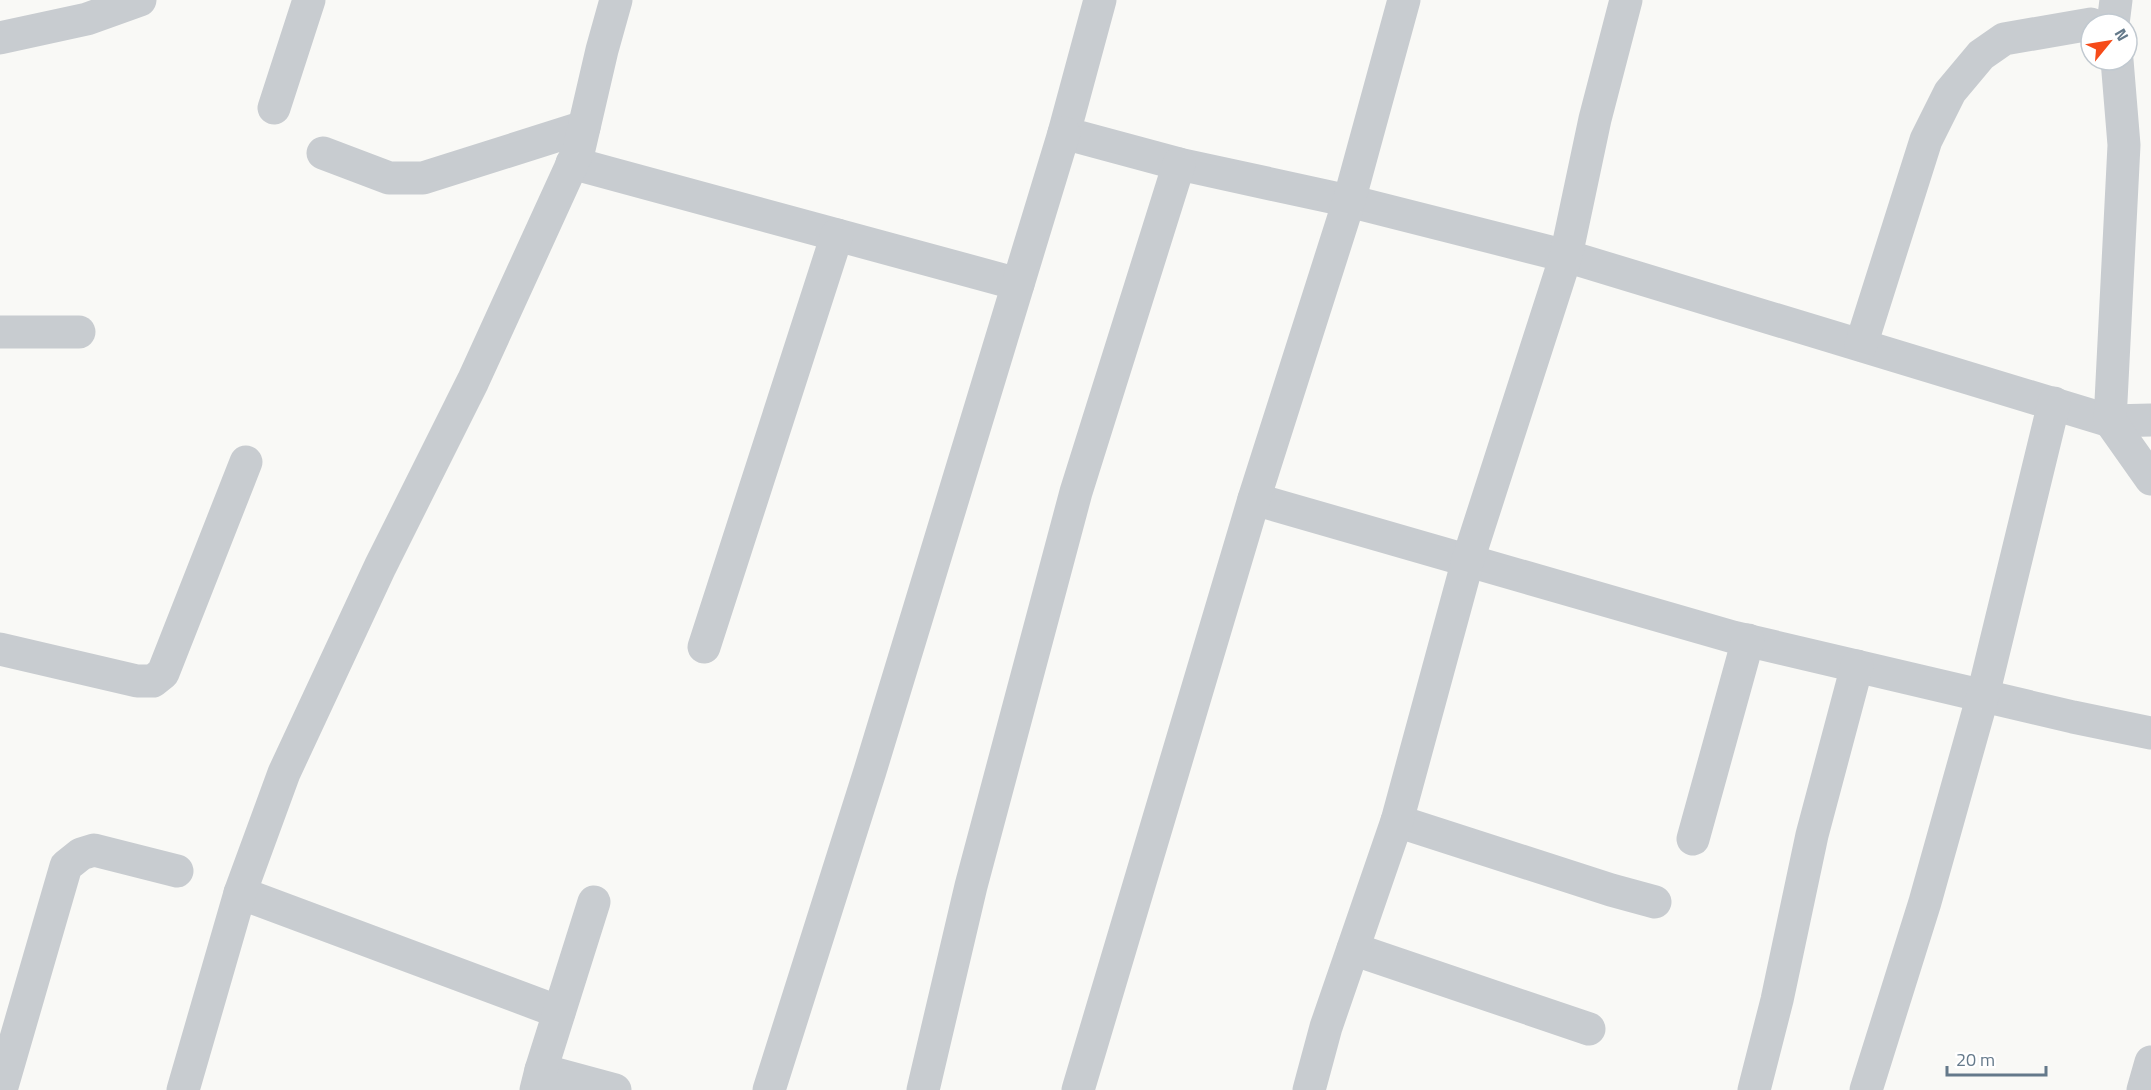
<svg xmlns="http://www.w3.org/2000/svg" width="2151" height="1090" font-family="'Titillium Web',sans-serif">
<style>
.lines{fill:none;stroke-linecap:round;stroke-linejoin:round}
.minor{stroke:#c8ccd0;stroke-width:33}
</style>
<rect width="100%" height="100%" fill="#f9f9f6"/>
<g class="lines">
<g class="minor">
<polyline points="1100,0 1064,133 1179,164 1349,201 1566,256 2110,421 2151,420"/>
<polyline points="2113,24 2116,0"/>
<polyline points="0,38 87,19 140,0"/>
<polyline points="2117,60 2124,145 2110,421 2151,479"/>
<polyline points="274,108 309,0"/>
<polyline points="323,153 389,178 423,178 584,127"/>
<polyline points="572,163 1018,284"/>
<polyline points="0,332 79,332"/>
<polyline points="1861,345 1926,140 1950,92 1981,55 2004,39 2091,24"/>
<polyline points="1254,499 1733,637 2073,717 2151,733"/>
<polyline points="704,647 837,235"/>
<polyline points="0,649 137,681 153,681 163,673 246,462"/>
<polyline points="1397,821 1611,890 1655,902"/>
<polyline points="1693,839 1748,640"/>
<polyline points="240,893 559,1012"/>
<polyline points="1353,949 1589,1029"/>
<polyline points="541,1070 615,1090"/>
<polyline points="1,1090 66,866 81,854 94,850 177,871"/>
<polyline points="183,1090 240,893 284,773 380,567 473,381 579,149 602,50 616,0"/>
<polyline points="536,1090 541,1070 594,902"/>
<polyline points="769,1090 870,771 1064,133"/>
<polyline points="923,1090 971,886 1076,492 1179,164"/>
<polyline points="1078,1090 1254,499 1349,201 1404,0"/>
<polyline points="1309,1090 1326,1027 1397,821 1468,560 1566,256 1595,119 1626,0"/>
<polyline points="1754,1090 1777,1000 1812,835 1857,666"/>
<polyline points="1866,1090 1925,902 1983,695 2054,403"/>
<polyline points="2143,1090 2151,1062"/>
</g>
</g>
<g transform="translate(2109 42) rotate(60)"><circle r="28" fill="#ffffff" stroke="#c1c9d0" stroke-width="1.5"/>
<path d="M0-4.5L10 22L0 15L-10 22Z" fill="#f64b19"/>
<text y="-9" font-size="16" font-weight="bold" text-anchor="middle" fill="#64798a">N</text>
</g>
<path d="M1947 1066v9h99v-9" fill="none" stroke="#64798a" stroke-width="3"/>
<text x="1956" y="1066" font-size="18" fill="#64798a" stroke="#ffffff" stroke-width="4.5" paint-order="stroke">20 m</text>
</svg>
